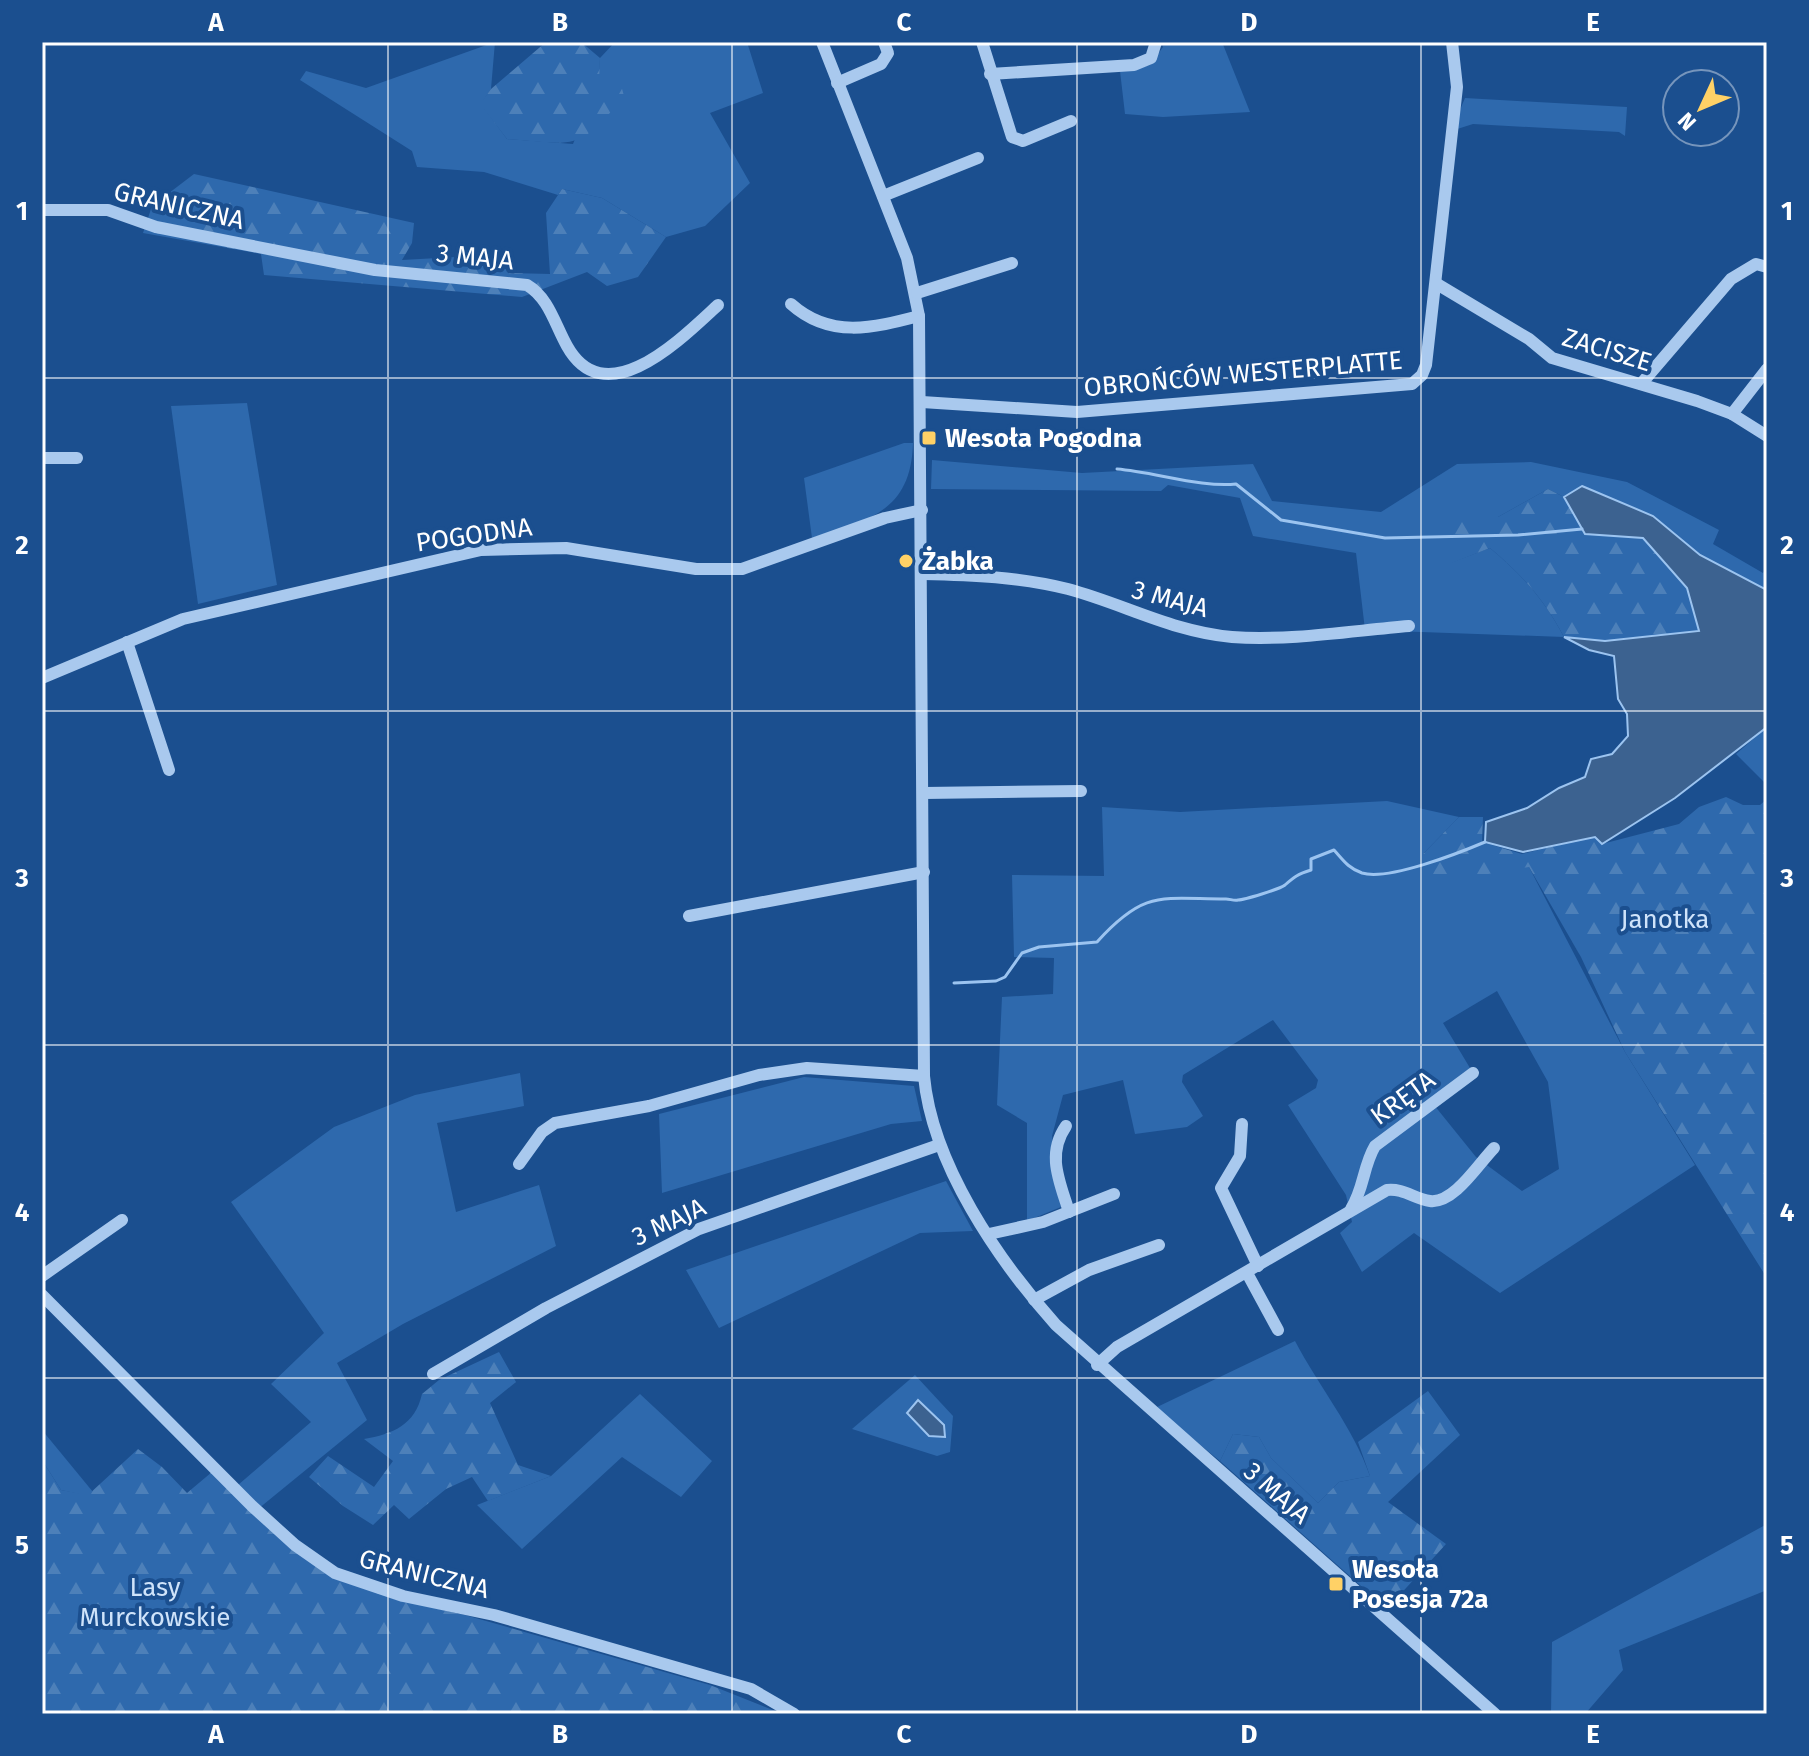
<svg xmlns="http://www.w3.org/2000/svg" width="1809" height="1756" font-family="'Fira Sans',sans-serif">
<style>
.grass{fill:#2e69ad;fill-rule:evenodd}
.forest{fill:url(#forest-firs)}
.water{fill:#3c6290;stroke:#9cc4f0;stroke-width:2}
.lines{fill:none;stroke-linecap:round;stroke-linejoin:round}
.stream{stroke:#9cc4f0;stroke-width:3}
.minor{stroke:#a9c9ee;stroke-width:12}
.grid{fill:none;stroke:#fff;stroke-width:2;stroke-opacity:0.55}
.poi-dot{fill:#ffd166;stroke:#1b4f8f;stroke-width:3}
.labels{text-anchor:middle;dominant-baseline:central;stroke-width:8;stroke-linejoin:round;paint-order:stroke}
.street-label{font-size:26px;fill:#fff;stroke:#1b4f8f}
.poi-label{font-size:26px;font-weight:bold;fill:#fff;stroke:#1b4f8f;text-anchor:start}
.park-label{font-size:26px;fill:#cfe3fa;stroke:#1b4f8f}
.neatline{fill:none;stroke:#fff;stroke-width:3}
.grid-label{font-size:26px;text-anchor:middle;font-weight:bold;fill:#fff}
</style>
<defs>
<pattern id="forest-firs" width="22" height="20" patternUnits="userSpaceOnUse" patternTransform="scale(2)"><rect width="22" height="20" fill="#2e69ad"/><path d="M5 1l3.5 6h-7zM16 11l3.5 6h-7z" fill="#4d80b9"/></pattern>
</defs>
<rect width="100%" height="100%" fill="#1b4f8f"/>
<g class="grass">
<polygon points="495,42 491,89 481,104 507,139 573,144 598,82 600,58 615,42 747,42 763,93 710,113 750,183 705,226 666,237 602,198 562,189 558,195 484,172 417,167 412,151 300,80 306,71 366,88"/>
<polygon points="1161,42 1222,42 1250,112 1163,117 1125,114 1120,71 1150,65 1163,47"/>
<polygon points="1465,98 1627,107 1625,136 1619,132 1473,124 1451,131"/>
<polygon points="247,403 277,585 198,604 171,406"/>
<path d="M904,443H913C911,511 870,520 812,538L804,478Z"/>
<path d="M932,460L1082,473L1253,464L1272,501L1381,512L1457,464L1531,462L1627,482L1719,530L1713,544L1763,573L1767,567V590L1700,555L1653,516L1582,486L1564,497L1548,489L1498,517H1449L1450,563L1490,548C1521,574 1545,600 1564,637L1365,630L1356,553L1253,536L1240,498L1168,485L1161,491L931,489Z"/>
<polygon points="1767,727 1767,785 1736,754"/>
<path d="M1387,801L1459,817L1423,854L1529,867L1625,1052L1695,1165L1500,1293L1414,1233L1362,1272L1340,1233L1352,1222L1346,1195L1288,1105L1316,1088L1318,1080L1273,1020L1183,1075L1182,1082L1203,1116L1187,1127L1135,1134L1123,1080L1063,1095L1052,1136L1061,1207L1027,1221V1123L997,1105L1002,997L1053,994L1054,958L1014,957L1012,875L1104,876L1102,807L1180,812ZM1497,991L1548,1082L1559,1169L1522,1191L1476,1157L1430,1100L1470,1068L1443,1023Z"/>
<polygon points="520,1073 524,1106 437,1123 456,1212 539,1185 556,1246 403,1324 337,1363 367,1420 253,1513 231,1491 311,1422 271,1384 324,1333 231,1202 334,1127 415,1095"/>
<polygon points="804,1077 914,1086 922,1121 891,1124 662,1193 659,1114"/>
<polygon points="946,1181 973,1231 920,1233 719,1328 686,1270"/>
<path d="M1295,1341C1319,1387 1353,1427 1370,1476L1339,1482L1318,1503L1271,1458L1259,1437L1233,1434L1220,1461L1155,1408Z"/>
<polygon points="915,1375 953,1416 950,1452 937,1456 852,1429"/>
<polygon points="640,1394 712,1461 681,1497 622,1457 522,1549 477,1505 551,1476"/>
<polygon points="42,1430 93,1492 88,1496 61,1490 42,1460"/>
<polygon points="1767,1524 1767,1590 1619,1650 1623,1670 1585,1714 1551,1714 1552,1642"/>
</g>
<g class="forest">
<path d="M546,42H581L600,58L599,82L621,85L624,96C578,153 575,144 507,139L480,104L491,89Z"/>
<polygon points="194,174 414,223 412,243 402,260 493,255 509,273 550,274 546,213 562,189 602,198 666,237 638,277 607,286 587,272 522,297 264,275 261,254 143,233 152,206"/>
<path d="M1548,489L1564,497L1585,534L1643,537L1687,588L1699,631L1605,641L1564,637C1545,600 1521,574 1490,548L1449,564V516L1498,517Z"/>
<polygon points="1726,797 1743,805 1760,805 1767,799 1767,1278 1625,1052 1581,957 1529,867 1436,883 1423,854 1459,817 1483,817 1482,842 1522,854 1595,836 1602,844 1679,824 1699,807"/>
<path d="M499,1352L516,1382L490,1403L518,1465L551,1476L488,1501L472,1477L446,1489L409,1519L394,1505L373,1525L343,1506L309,1477L328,1456L374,1487L393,1461L364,1439C393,1434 415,1425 422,1394L439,1380Z"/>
<polygon points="1428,1391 1460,1435 1388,1502 1446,1544 1387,1609 1220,1461 1233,1434 1259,1437 1271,1458 1318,1503 1339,1482 1370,1476 1358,1442"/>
<polygon points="138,1449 162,1467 187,1493 212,1472 274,1533 394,1599 465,1615 710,1685 783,1714 42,1714 42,1460 61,1490 88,1495"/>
</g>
<g class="water">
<polygon points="1582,486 1653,516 1700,555 1767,590 1767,727 1675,798 1602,844 1595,837 1523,852 1485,842 1486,822 1527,808 1559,788 1585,777 1591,759 1612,754 1628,736 1627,714 1618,699 1614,656 1589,650 1564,637 1605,641 1699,631 1687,588 1643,538 1585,534 1564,497"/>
<polygon points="918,1400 944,1425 945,1437 929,1436 907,1413"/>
</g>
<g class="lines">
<g class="stream">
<path d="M1117,469C1154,472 1203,488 1236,484L1281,520L1385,538L1518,535L1582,529"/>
<path d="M954,983L996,981L1005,977L1022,953L1039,947L1097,942C1145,889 1161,899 1226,899C1230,899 1234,901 1238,900C1244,900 1280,889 1285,885C1294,877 1298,874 1311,870V859L1334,850C1343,860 1348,868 1362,873C1388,881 1459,853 1485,842"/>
</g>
<g class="minor">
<path d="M822,42L907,258L919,316L924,1076C932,1164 998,1260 1056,1325L1495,1714"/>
<polyline points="982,42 1012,137 1023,141 1071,121"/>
<polyline points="990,74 1134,65 1151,58 1156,42"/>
<polyline points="837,83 881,64 888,53 884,42"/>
<polyline points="883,196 978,158"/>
<path d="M42,210H108L156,227L375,270L527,285C549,298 555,325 567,346C606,416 683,337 718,305"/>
<polyline points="1437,284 1529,339 1552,358 1697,401 1732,414 1767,436"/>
<polyline points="917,293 1012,263"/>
<path d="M791,304C830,339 873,328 919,316"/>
<polyline points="1641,384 1731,279 1756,264 1767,267"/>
<polyline points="922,402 1077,412 1412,384 1422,375 1426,365 1457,87 1452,42"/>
<polyline points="1732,414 1767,369"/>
<polyline points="42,458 77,458"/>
<path d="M923,574C973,575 1019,577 1068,589C1124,604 1173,632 1232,637C1290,641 1350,631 1409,626"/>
<polyline points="127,642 169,770"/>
<polyline points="42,678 183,619 481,550 566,548 696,569 742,569 885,518 922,510"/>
<polyline points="924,793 1081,791"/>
<polyline points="689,916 924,872"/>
<polyline points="1242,1124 1240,1156 1221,1188 1258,1266"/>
<path d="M1066,1126C1046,1155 1060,1182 1069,1212"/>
<polyline points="519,1164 542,1132 555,1123 649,1106 759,1075 807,1068 924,1076"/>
<path d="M1351,1209C1364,1189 1363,1166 1375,1146L1473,1073"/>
<polyline points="989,1234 1043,1222 1114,1194"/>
<polyline points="1247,1273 1278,1330"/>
<polyline points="42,1276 122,1220"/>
<polyline points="42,1295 252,1506 295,1545 335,1573 403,1596 494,1615 751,1689 794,1714"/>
<polyline points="1034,1300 1089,1270 1159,1245"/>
<path d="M1097,1365L1117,1347L1387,1190C1403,1188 1415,1199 1430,1201C1454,1204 1479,1163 1494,1148"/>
<polyline points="433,1374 546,1308 699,1229 939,1145"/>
</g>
</g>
<path class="grid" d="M388,42V1714M732,42V1714M1077,42V1714M1421,42V1714M42,378H1767M42,711H1767M42,1045H1767M42,1378H1767"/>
<g class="poi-dot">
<rect x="921" y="430" width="16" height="16" rx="4"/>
<circle cx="906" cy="561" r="8"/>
<rect x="1328" y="1576" width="16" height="16" rx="4"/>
</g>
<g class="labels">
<g class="street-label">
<text transform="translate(179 206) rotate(13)">GRANICZNA</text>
<text transform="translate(475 257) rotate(6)">3 MAJA</text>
<text transform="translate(1607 350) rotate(17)">ZACISZE</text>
<text transform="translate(1243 374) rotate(-5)">OBROŃCÓW WESTERPLATTE</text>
<text transform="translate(474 535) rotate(-8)">POGODNA</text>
<text transform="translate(1170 599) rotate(15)">3 MAJA</text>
<text transform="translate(1403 1098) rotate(-36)">KRĘTA</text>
<text transform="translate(669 1222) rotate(-25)">3 MAJA</text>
<text transform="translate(1277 1493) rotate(41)">3 MAJA</text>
<text transform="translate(424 1574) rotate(14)">GRANICZNA</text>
</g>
<g class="poi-label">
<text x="945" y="438">Wesoła Pogodna</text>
<text x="922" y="561">Żabka</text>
<text x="1352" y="1569">Wesoła<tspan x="1352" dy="30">Posesja 72a</tspan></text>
</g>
<g class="park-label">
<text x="1665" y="919">Janotka</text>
<text x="155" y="1587">Lasy<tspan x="155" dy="30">Murckowskie</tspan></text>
</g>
</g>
<rect width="1809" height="1756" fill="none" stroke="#1b4f8f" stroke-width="88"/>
<g transform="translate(1701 108) rotate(226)"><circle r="38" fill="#1b4f8f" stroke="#7695bc" stroke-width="2"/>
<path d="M0-6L14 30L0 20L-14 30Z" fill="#ffd166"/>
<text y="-12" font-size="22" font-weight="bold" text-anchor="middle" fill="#ffffff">N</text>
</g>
<rect x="44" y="44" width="1721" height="1668" class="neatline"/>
<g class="grid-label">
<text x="216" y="31">A</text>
<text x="560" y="31">B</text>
<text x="904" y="31">C</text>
<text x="1249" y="31">D</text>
<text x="1593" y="31">E</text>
<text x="22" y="220">1</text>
<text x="1787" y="220">1</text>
<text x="22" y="554">2</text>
<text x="1787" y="554">2</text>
<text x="22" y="887">3</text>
<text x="1787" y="887">3</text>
<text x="22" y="1221">4</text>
<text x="1787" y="1221">4</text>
<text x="22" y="1554">5</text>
<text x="1787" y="1554">5</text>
<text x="216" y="1743">A</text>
<text x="560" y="1743">B</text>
<text x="904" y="1743">C</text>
<text x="1249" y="1743">D</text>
<text x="1593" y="1743">E</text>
</g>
</svg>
